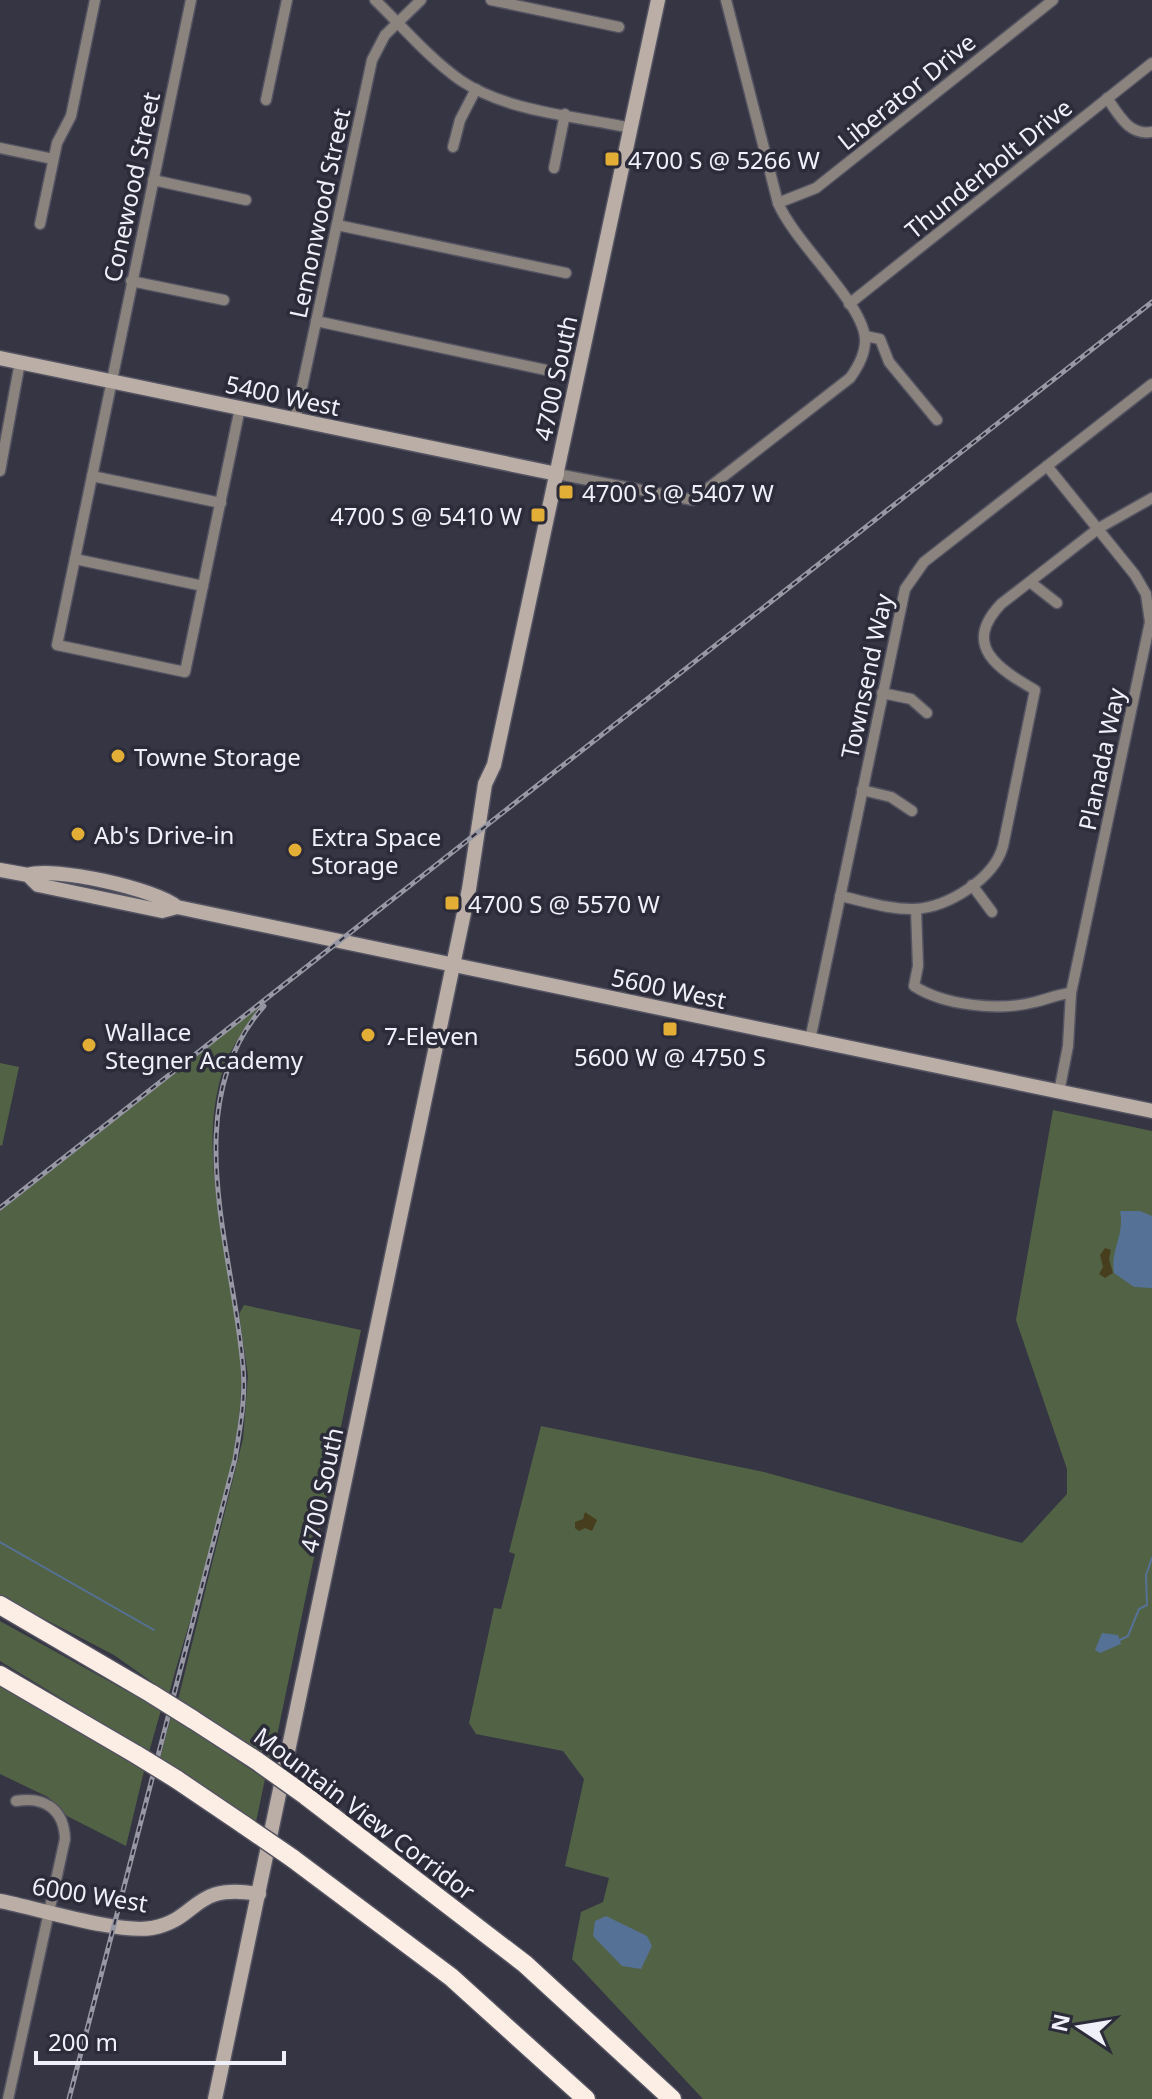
<svg xmlns="http://www.w3.org/2000/svg" width="1152" height="2099" font-family="'Noto Sans',sans-serif">
<style>
.green{fill:#526345}
.sand{fill:#473e1e}
.water{fill:#557195}
.lines{fill:none;stroke-linecap:round;stroke-linejoin:round}
.stream{stroke:#557195;stroke-width:2}
.street-casing{stroke:#535361;stroke-width:13}
.secondary-casing{stroke:#535361;stroke-width:17}
.highway-casing{stroke:#535361;stroke-width:21}
.street{stroke:#8b837e;stroke-width:10}
.secondary{stroke:#baaea7;stroke-width:14}
.highway{stroke:#fdeee5;stroke-width:18}
.rail-casing{stroke:#9798a4;stroke-width:5}
.rail{stroke:#2b2b39;stroke-width:2;stroke-dasharray:6;stroke-linecap:butt}
.highway-bridge-casing{stroke:#535361;stroke-width:21;stroke-linecap:butt}
.highway-bridge{stroke:#fdeee5;stroke-width:18}
.poi-dot{fill:#e3ae35;stroke:#2b2b39;stroke-width:3}
.labels{text-anchor:middle;dominant-baseline:central;stroke-width:7;stroke-linejoin:round;paint-order:stroke}
.street-label{font-size:24px;fill:#eff0f9;stroke:#2b2b39}
.poi-label{font-size:24px;fill:#eff0f9;stroke:#2b2b39;text-anchor:start}
</style>
<rect width="100%" height="100%" fill="#353544"/>
<g class="green">
<path d="M260,1006C244,1029 227,1052 220,1080C193,1184 249,1300 240,1406C232,1499 193,1604 169,1694L114,1655L0,1596V1211Z"/>
<polygon points="0,1063 19,1067 2,1146 0,1145"/>
<polygon points="1053,1110 1152,1131 1152,2099 703,2099 572,1959 581,1912 603,1902 609,1878 565,1866 584,1779 563,1751 476,1734 469,1723 494,1608 501,1609 515,1554 509,1552 541,1426 764,1472 1022,1543 1067,1494 1067,1469 1016,1320"/>
<polygon points="244,1305 361,1330 272,1760 178,1700 243,1439 248,1376 239,1314"/>
<polygon points="0,1621 161,1710 149,1752 0,1661"/>
<polygon points="0,1684 144,1771 126,1846 67,1816 48,1797 0,1774"/>
<polygon points="171,1717 265,1779 256,1822 160,1759"/>
</g>
<g class="sand">
<polygon points="1105,1248 1111,1250 1109,1259 1113,1273 1105,1278 1099,1274 1103,1267 1100,1255"/>
<polygon points="585,1512 597,1520 592,1531 585,1528 579,1531 575,1528 575,1522 583,1519"/>
</g>
<g class="water">
<path d="M1120,1211H1140L1152,1216V1288L1134,1287L1114,1273C1110,1250 1125,1235 1120,1211Z"/>
<polygon points="1102,1633 1118,1635 1121,1644 1100,1653 1095,1650"/>
<polygon points="606,1916 647,1936 652,1946 641,1969 622,1966 593,1936 595,1921"/>
</g>
<g class="lines">
<g class="stream">
<polyline points="0,1542 154,1630"/>
<polyline points="1120,1640 1128,1636 1139,1609 1147,1605 1146,1575 1152,1558"/>
</g>
<defs>
<g id="street">
<polyline points="191,0 57,645 185,672 240,408"/>
<path d="M375,0C402,26 429,58 460,80C507,112 576,116 631,128"/>
<polyline points="491,0 619,27"/>
<path d="M1107,98C1119,115 1129,136 1152,132"/>
<polyline points="266,100 287,0"/>
<polyline points="453,147 460,120 476,89"/>
<polyline points="0,148 53,159"/>
<polyline points="554,168 565,114"/>
<polyline points="153,180 246,200"/>
<polyline points="778,203 816,188 1053,0"/>
<polyline points="40,224 57,143 71,116 95,0"/>
<polyline points="337,225 566,273"/>
<polyline points="131,281 224,300"/>
<polyline points="849,304 1152,63"/>
<polyline points="316,321 546,370"/>
<polyline points="865,336 880,339 889,362 937,420"/>
<polyline points="295,420 372,60 385,35 421,0"/>
<polyline points="1047,466 1135,575 1146,594 1150,622 1071,993 1068,1046 1059,1092"/>
<polyline points="0,471 20,362"/>
<path d="M557,474L693,500L850,378C858,367 866,353 865,338C862,302 795,243 778,203L726,0"/>
<polyline points="92,476 221,503"/>
<polyline points="75,559 203,586"/>
<polyline points="1030,582 1057,603"/>
<polyline points="882,693 911,699 927,713"/>
<polyline points="862,790 891,797 912,811"/>
<polyline points="972,885 992,912"/>
<path d="M840,896C864,901 890,910 915,909C948,907 994,879 1003,846L1035,690C999,669 961,646 1001,604L1099,528L1152,498"/>
<path d="M916,909L918,966L914,986C945,1006 1000,1011 1035,1002C1048,999 1058,994 1071,993"/>
<polyline points="810,1040 905,589 924,562 1152,384"/>
<path d="M8,2099L65,1839C64,1809 44,1796 16,1801"/>
</g>
<g id="secondary">
<polyline points="0,358 557,474"/>
<polyline points="0,870 28,875 38,885 162,911 177,907"/>
<path d="M28,875C53,866 156,889 177,907L1152,1111"/>
<path d="M0,1901C37,1908 118,1934 152,1928C200,1919 191,1882 259,1894"/>
<polyline points="215,2099 469,889 485,784 494,765 658,0"/>
</g>
<g id="highway">
<polyline points="0,1605 152,1694"/>
<polyline points="0,1675 137,1755"/>
<polyline points="192,1719 257,1761"/>
<polyline points="176,1779 244,1825"/>
<polyline points="306,1796 525,1964 672,2099"/>
<polyline points="292,1858 451,1977 586,2099"/>
</g>
</defs>
<use href="#street" class="street-casing"/>
<use href="#secondary" class="secondary-casing"/>
<use href="#highway" class="highway-casing"/>
<use href="#street" class="street"/>
<use href="#secondary" class="secondary"/>
<use href="#highway" class="highway"/>
<defs>
<g id="rail">
<polyline points="0,1208 1152,302"/>
<path d="M69,2099L235,1459C240,1428 246,1398 243,1367C234,1251 176,1105 264,1006"/>
</g>
</defs>
<use href="#rail" class="rail-casing"/>
<use href="#rail" class="rail"/>
<defs>
<g id="highway-bridge">
<polyline points="152,1694 192,1719"/>
<polyline points="137,1755 176,1779"/>
<polyline points="257,1761 306,1796"/>
<polyline points="244,1825 292,1858"/>
</g>
</defs>
<use href="#highway-bridge" class="highway-bridge-casing"/>
<use href="#highway-bridge" class="highway-bridge"/>
</g>
<g class="poi-dot">
<rect x="604" y="151" width="16" height="16" rx="4"/>
<rect x="558" y="484" width="16" height="16" rx="4"/>
<rect x="530" y="507" width="16" height="16" rx="4"/>
<circle cx="118" cy="756" r="8"/>
<circle cx="78" cy="834" r="8"/>
<circle cx="295" cy="850" r="8"/>
<rect x="444" y="895" width="16" height="16" rx="4"/>
<rect x="662" y="1021" width="16" height="16" rx="4"/>
<circle cx="368" cy="1035" r="8"/>
<circle cx="89" cy="1045" r="8"/>
</g>
<g class="labels">
<g class="street-label">
<text transform="translate(906 91) rotate(-39)">Liberator Drive</text>
<text transform="translate(988 168) rotate(-39)">Thunderbolt Drive</text>
<text transform="translate(131 187) rotate(-78)">Conewood Street</text>
<text transform="translate(319 213) rotate(-78)">Lemonwood Street</text>
<text transform="translate(555 378) rotate(-78)">4700 South</text>
<text transform="translate(283 395) rotate(12)">5400 West</text>
<text transform="translate(866 676) rotate(-78)">Townsend Way</text>
<text transform="translate(1101 759) rotate(-78)">Planada Way</text>
<text transform="translate(669 988) rotate(12)">5600 West</text>
<text transform="translate(321 1490) rotate(-78)">4700 South</text>
<text transform="translate(365 1813) rotate(37)">Mountain View Corridor</text>
<text transform="translate(90 1894) rotate(9)">6000 West</text>
</g>
<g class="poi-label">
<text x="628" y="159">4700 S @ 5266 W</text>
<text x="582" y="492">4700 S @ 5407 W</text>
<text x="522" y="515" text-anchor="end">4700 S @ 5410 W</text>
<text x="134" y="756">Towne Storage</text>
<text x="94" y="834">Ab's Drive-in</text>
<text x="311" y="836">Extra Space<tspan x="311" dy="28">Storage</tspan></text>
<text x="468" y="903">4700 S @ 5570 W</text>
<text x="105" y="1031">Wallace<tspan x="105" dy="28">Stegner Academy</tspan></text>
<text x="384" y="1035">7-Eleven</text>
<text x="670" y="1056" text-anchor="middle">5600 W @ 4750 S</text>
</g>
</g>
<g transform="translate(1080 2027) rotate(282)" stroke="#2b2b39" stroke-width="6" paint-order="stroke">
<path d="M0-6L14 30L0 20L-14 30Z" fill="#eff0f9"/>
<text y="-12" font-size="22" font-weight="bold" text-anchor="middle" fill="#eff0f9">N</text>
</g>
<path d="M36 2051v12h248v-12" fill="none" stroke="#eff0f9" stroke-width="4"/>
<text x="48" y="2051" font-size="24" fill="#eff0f9" stroke="#2b2b39" stroke-width="6" paint-order="stroke">200 m</text>
</svg>
